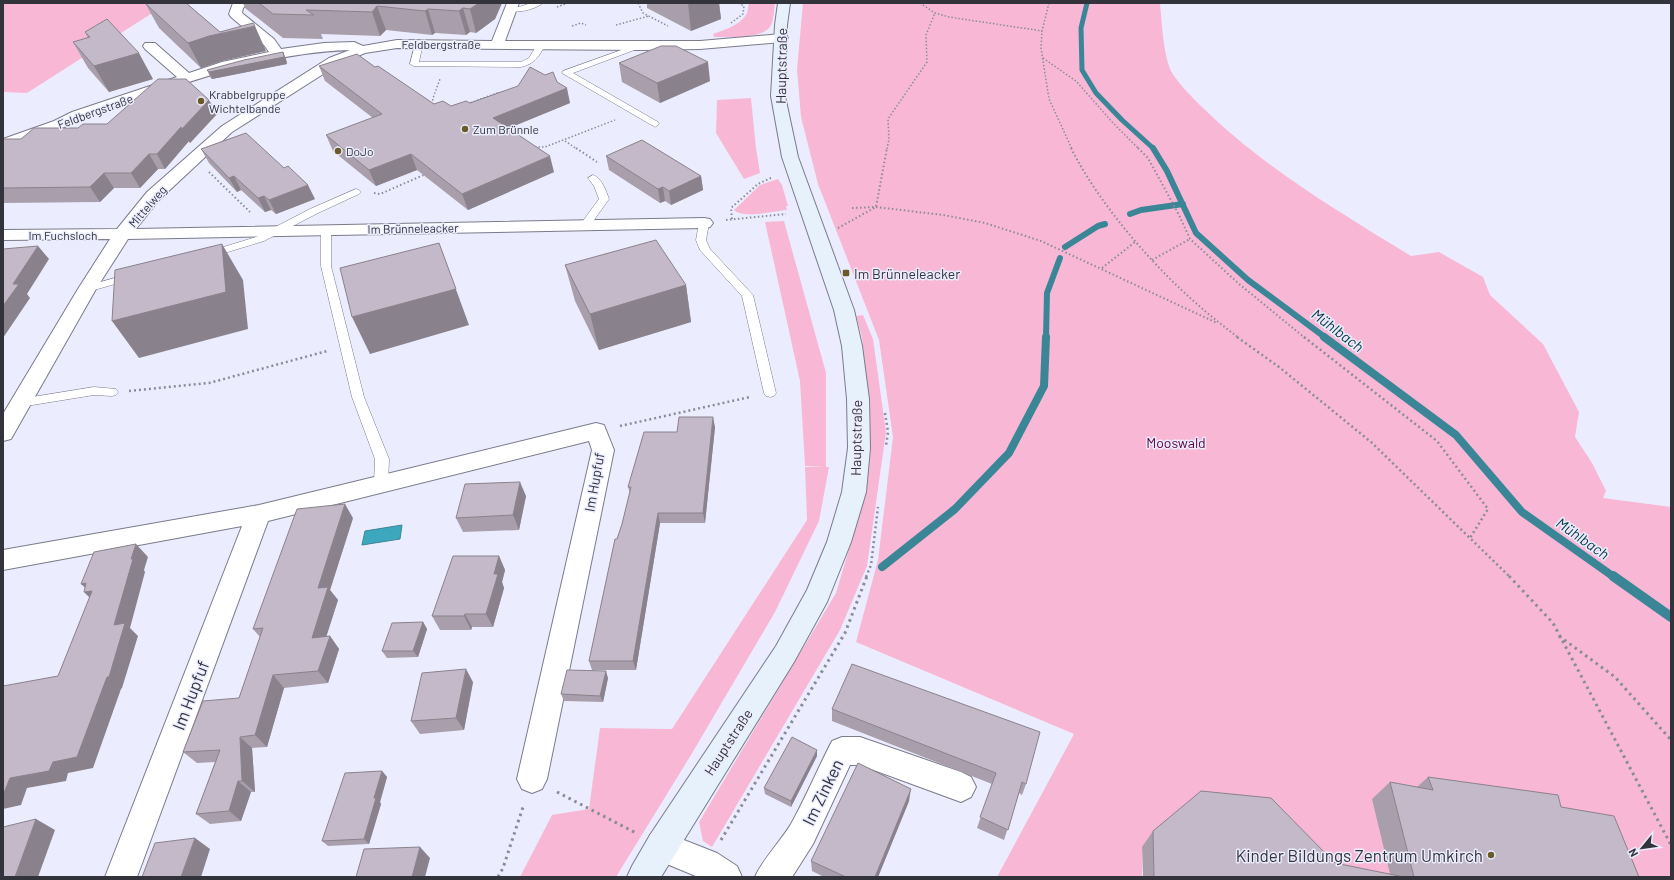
<svg xmlns="http://www.w3.org/2000/svg" width="1674" height="880" font-family="Barlow,sans-serif">
<style>
.green{fill:#f8b8d5}
.water{fill:#3da8bd;stroke:#3a8596}
.lines{fill:none;stroke-linecap:round;stroke-linejoin:round}
.stream-far3{stroke:#3a8596;stroke-width:5}
.stream-far2{stroke:#3a8596;stroke-width:6}
.stream-far1{stroke:#3a8596;stroke-width:8}
.stream{stroke:#3a8596;stroke-width:10}
.lane-casing{stroke:#7a7b8b;stroke-width:1}
.street-casing{stroke:#7a7b8b;stroke-width:2}
.secondary-casing{stroke:#7a7b8b;stroke-width:2}
.path-far3{stroke:#898b97;stroke-width:1.5;stroke-dasharray:1.5 2;stroke-linecap:butt}
.path-far2{stroke:#898b97;stroke-width:2;stroke-dasharray:1.5 2.5;stroke-linecap:butt}
.path-far1{stroke:#898b97;stroke-width:2.5;stroke-dasharray:2 3;stroke-linecap:butt}
.path{stroke:#898b97;stroke-width:3;stroke-dasharray:2.5 4;stroke-linecap:butt}
.lane{fill:#fff;fill-rule:evenodd}
.street{fill:#fff;fill-rule:evenodd}
.secondary{fill:#e6f1fb;fill-rule:evenodd}
.wall{fill:#a99fac}
.shaded-wall{fill:#89828c}
.building{fill:#c4b9c8;stroke:#89828c}
.poi-dot{fill:#6a5a28;stroke:#ebedff;stroke-width:1.5}
.labels{text-anchor:middle;dominant-baseline:central;stroke-width:3;stroke-linejoin:round;paint-order:stroke}
.far-street-label{font-size:12px;fill:#33343b;stroke:#ebedff}
.far-poi-label{font-size:12px;fill:#33343b;stroke:#ebedff;text-anchor:start}
.street-label{font-size:14px;fill:#33343b;stroke:#ebedff}
.poi-label{font-size:14px;fill:#33343b;stroke:#ebedff;text-anchor:start}
.park-label{font-size:14px;fill:#5d033c;stroke:#ebedff}
.water-label{font-size:15px;font-style:italic;fill:#073942;stroke:#ebedff}
.near-street-label{font-size:17px;fill:#33343b;stroke:#ebedff}
.near-poi-label{font-size:17px;fill:#33343b;stroke:#ebedff;text-anchor:end}
</style>
<rect width="100%" height="100%" fill="#ebedff"/>
<g class="green">
<polygon points="3,3 168,3 27,93 3,92"/>
<path d="M749,3H775C774,10 774,19 771,25C764,40 728,37 714,37L713,34C724,30 741,25 747,13C748,11 748,6 749,3Z"/>
<path d="M803,3H1160C1162,23 1163,51 1170,69C1175,80 1193,98 1201,106C1263,167 1338,211 1411,256L1439,252L1483,277L1490,295L1543,344L1579,412L1575,437L1592,463L1606,491L1603,498L1671,507V877H1391L1142,847V877H997L1074,734L856,642L878,560L893,437L879,340L818,184L801,117L797,69Z"/>
<polygon points="751,98 756,148 760,173 744,179 716,133 717,100"/>
<path d="M778,179L782,185L788,206H786L787,210C774,211 743,219 734,210L760,185Z"/>
<polygon points="784,221 826,373 826,467 805,466 800,381 765,222"/>
<polygon points="863,315 873,339 886,432 867,566 840,630 712,847 703,841 699,822 836,593 865,495 869,426 862,337 856,316"/>
<polygon points="805,467 829,467 819,521 775,612 691,755 616,877 520,877 552,815 589,809 600,728 672,729 807,520"/>
</g>
<polygon class="water" points="402,525 400,539 362,545 365,531"/>
<g class="lines">
<polyline class="stream-far3" points="1087,3 1081,28 1082,70 1096,93 1122,120 1154,149"/>
<g class="stream-far2">
<polyline points="1153,148 1167,171 1196,233 1248,280 1326,338"/>
<polyline points="1130,214 1141,210 1183,204"/>
<polyline points="1065,247 1098,226 1105,224"/>
<polyline points="1046,338 1047,293 1060,258"/>
</g>
<g class="stream-far1">
<polyline points="1324,337 1456,435 1522,512 1614,577"/>
<polyline points="882,567 955,509 1009,453 1044,386 1046,337"/>
</g>
<polyline class="stream" points="1613,576 1671,617"/>
<defs>
<g id="lane">
<path d="M531,3H543C536,9 515,15 507,9L508,7H519Z"/>
<path d="M416,41H422L423,43L419,62H521L529,58L538,43H544L545,45C539,57 534,64 521,67L414,66L410,64Z"/>
<polygon points="638,44 644,44 645,46 573,73 658,122 659,124 655,127 562,73 563,71"/>
<path d="M593,175C602,178 606,191 609,199L589,227L585,228L580,225L599,199L594,186L588,178Z"/>
<polygon points="356,189 359,190 361,192 359,194 318,213 264,241 208,258 203,255 204,253 256,237 310,209"/>
<polygon points="704,220 709,223 706,240 710,249 753,295 776,393 774,396 770,397 766,396 764,393 742,296 700,250 696,240 699,223"/>
<polygon points="326,227 331,230 331,266 364,397 389,459 388,484 386,488 381,489 376,488 374,484 375,459 352,397 321,266 321,230"/>
<polygon points="129,274 134,277 133,279 87,292 83,291 81,289 83,287"/>
<polygon points="94,387 116,389 118,392 116,395 112,396 94,395 20,407 16,406 14,403 16,400 20,399"/>
</g>
<g id="street">
<path d="M233,3H248L243,8L242,13L274,39L281,49L324,43L354,42L363,46L397,40L492,41L507,3H519L505,41H700L781,34L786,35L788,38L786,41L781,42L700,49L641,50L397,48L365,53L339,64L232,132L159,200L136,229L704,218L710,219L713,223L710,227L704,228L128,239L96,289L11,439L3,441V414L78,289L110,239L3,240V230L117,229L147,192L222,126L329,58L350,50C256,53 170,89 82,118L64,127L3,149V139L54,121L72,112L177,77L145,49L143,46L145,43H155L189,73L222,62L269,52L264,45L231,17L229,14Z"/>
<polygon points="596,423 604,425 614,450 547,779 542,789 532,793 522,789 517,779 592,450 589,441 268,521 137,877 105,877 242,526 3,570 3,550 259,505"/>
<path d="M842,737H860L961,772L971,777L976,787L971,797L961,802L860,765H850L813,844L794,874L792,877H755C763,859 780,842 791,824C806,797 818,768 832,741Z"/>
<polygon points="661,831 717,853 737,866 742,877 698,877 650,857 646,846 650,835"/>
</g>
<polygon id="secondary" points="778,3 790,3 787,25 785,96 798,157 854,310 862,346 869,399 870,448 866,492 851,542 827,602 794,662 661,877 627,877 632,866 650,835 776,646 807,590 827,542 842,492 848,448 847,399 842,346 834,310 782,157 771,96 775,25"/>
</defs>
<use href="#lane" class="lane-casing"/>
<use href="#street" class="street-casing"/>
<use href="#secondary" class="secondary-casing"/>
<g class="path-far3">
<polyline points="638,3 643,13 668,26"/>
<polyline points="920,3 935,13 949,17 1042,31"/>
<polyline points="1049,3 1042,31 1041,48 1049,99 1072,149"/>
<polyline points="557,7 568,3"/>
<polyline points="731,23 743,14 744,6 738,3"/>
<polyline points="616,25 649,16"/>
<polyline points="572,26 581,23 586,25"/>
<polyline points="1043,58 1076,81 1113,123 1139,149"/>
<polyline points="432,104 433,98 440,79"/>
<polyline points="467,104 500,92"/>
<polyline points="565,141 577,149"/>
<polyline points="535,147 545,147 615,120"/>
<polyline points="887,149 889,139 888,119 927,62 926,35 935,13"/>
</g>
<g class="path-far2">
<polyline points="576,148 597,162"/>
<path d="M1071,148C1084,174 1100,197 1117,219C1152,264 1193,304 1239,338"/>
<polyline points="1138,148 1148,158 1179,215 1190,239 1238,283 1305,338"/>
<polyline points="209,172 250,212"/>
<polyline points="374,193 380,194 426,174"/>
<polyline points="852,208 876,207 943,215 985,223 1041,241 1217,323"/>
<polyline points="732,219 731,208 758,184 773,177"/>
<polyline points="726,220 786,214"/>
<polyline points="838,228 876,207 887,148"/>
<polyline points="1152,260 1190,239"/>
<polyline points="1102,268 1135,242"/>
</g>
<g class="path-far1">
<polyline points="1237,337 1279,367 1371,442 1510,577"/>
<polyline points="1304,337 1437,441 1488,509 1470,538"/>
<polyline points="129,391 209,383 327,351"/>
<polyline points="885,413 888,432 886,446"/>
<polyline points="620,426 750,397"/>
<polyline points="866,577 871,565 878,507"/>
</g>
<g class="path">
<polyline points="1509,576 1553,623 1671,845"/>
<polyline points="1559,636 1615,677 1671,740"/>
<polyline points="557,792 636,833"/>
<polyline points="721,840 845,633 867,576"/>
<polyline points="498,877 503,868 524,804"/>
</g>
<use href="#lane" class="lane"/>
<use href="#street" class="street"/>
<use href="#secondary" class="secondary"/>
</g>
<g class="wall">
<polygon points="145,3 186,3 220,32 266,51 222,61 201,68 159,28"/>
<polygon points="243,3 502,3 495,19 476,33 470,32 466,35 435,33 432,35 386,30 380,36 321,34 323,39 283,38 245,8"/>
<polygon points="647,3 719,3 721,19 691,31 647,8"/>
<polygon points="85,32 153,79 109,92 88,68 73,42 88,38"/>
<polygon points="286,59 287,64 212,79 210,77 207,70"/>
<polygon points="619,63 710,81 660,103 622,82"/>
<polygon points="319,66 375,67 434,104 451,106 470,103 557,82 570,103 509,128 554,172 468,210 417,170 376,186 333,151 326,135 373,118 325,81"/>
<polygon points="209,100 217,114 190,143 189,141 165,169 158,169 140,188 114,188 100,202 3,203 3,139 21,139 107,124"/>
<polygon points="201,149 315,199 276,214 271,210 265,212 241,190 237,192 209,163"/>
<polygon points="606,156 701,176 703,190 671,205 665,201 660,203 609,170"/>
<polygon points="565,265 686,285 691,322 599,350 575,301"/>
<polygon points="715,427 705,523 660,523 636,670 592,670 589,661 617,539 622,524 630,493 628,487 677,432"/>
<polygon points="526,496 519,530 463,532 456,518"/>
<polygon points="353,518 330,590 338,600 326,637 330,636 339,649 328,683 284,688 267,747 252,748 255,792 251,792 241,821 210,824 196,814 215,762 197,763 183,752 239,698 260,637 253,629"/>
<polygon points="499,556 505,570 502,582 504,588 493,627 472,627 471,630 440,630 432,616"/>
<polygon points="423,622 427,629 418,657 387,658 382,651"/>
<polygon points="608,678 603,702 564,701 561,694"/>
<polygon points="473,682 464,730 420,734 411,721"/>
<polygon points="832,709 1026,784 1022,795 1019,793 1004,840 977,828 992,784 832,721"/>
<polygon points="817,756 791,807 765,794 764,788"/>
<polygon points="382,771 387,777 380,802 381,804 369,844 328,846 322,841"/>
<polygon points="1428,777 1561,807 1639,877 1143,877 1142,847 1153,831 1390,874 1372,799 1390,782 1417,787"/>
<polygon points="909,801 878,877 824,877 812,871 811,861"/>
</g>
<g class="shaded-wall">
<polygon points="479,3 502,3 495,19 476,33 470,9"/>
<polygon points="688,3 719,3 721,19 691,31"/>
<polygon points="377,6 386,30 380,36 372,12"/>
<polygon points="463,8 470,32 466,35 459,11"/>
<polygon points="428,9 435,33 432,35 425,11"/>
<polygon points="255,26 266,51 222,61 201,68 188,43 209,36"/>
<polygon points="283,52 286,59 287,64 212,79 209,72"/>
<polygon points="139,53 153,79 109,92 94,66"/>
<polygon points="708,62 710,81 660,103 657,83"/>
<polygon points="567,88 570,103 497,133 493,118"/>
<polygon points="209,100 217,114 190,143 182,129"/>
<polygon points="181,127 189,141 165,169 157,154"/>
<polygon points="149,154 158,169 140,188 131,173"/>
<polygon points="411,154 417,170 376,186 369,170"/>
<polygon points="550,156 554,172 468,210 462,194"/>
<polygon points="104,173 114,188 100,202 90,187"/>
<polygon points="234,176 241,190 237,192 229,178"/>
<polygon points="701,176 703,190 671,205 669,191"/>
<polygon points="308,185 315,199 276,214 269,200"/>
<polygon points="663,187 665,201 660,203 658,189"/>
<polygon points="264,196 271,210 265,212 258,198"/>
<polygon points="439,243 469,325 370,354 352,317"/>
<polygon points="222,244 243,280 248,329 139,358 112,321"/>
<polygon points="38,246 49,259 27,294 30,298 3,338 3,306 13,284"/>
<polygon points="686,285 691,322 599,350 590,314"/>
<polygon points="713,417 715,427 705,523 703,513"/>
<polygon points="520,482 526,496 519,530 513,515"/>
<polygon points="345,504 353,518 330,590 338,600 322,650 312,638 318,588"/>
<polygon points="658,513 660,523 636,670 633,661"/>
<polygon points="136,544 148,557 144,570 145,572 130,628 138,636 122,688 121,689 93,768 68,773 66,781 27,788 21,805 3,809 3,795 10,778 53,762 107,677 114,625 131,559"/>
<polygon points="499,556 505,570 502,582 504,588 493,627 486,614 494,574"/>
<polygon points="86,583 98,596 97,605 84,592 89,591 81,584"/>
<polygon points="465,614 472,627 471,630 464,616"/>
<polygon points="423,622 427,629 418,657 413,651"/>
<polygon points="330,636 339,649 328,683 318,671"/>
<polygon points="466,669 473,682 464,730 456,718"/>
<polygon points="606,671 608,678 603,702 600,696"/>
<polygon points="273,675 284,688 267,747 255,735"/>
<polygon points="240,737 252,748 255,792 242,781"/>
<polygon points="817,750 817,756 791,807 791,801"/>
<polygon points="382,771 387,777 380,802 381,804 369,844 364,839 374,798"/>
<polygon points="238,781 251,792 241,821 229,811"/>
<polygon points="911,789 909,801 878,877 875,877"/>
<polygon points="36,819 55,830 38,877 15,877"/>
<polygon points="195,838 210,849 201,877 181,877"/>
<polygon points="420,847 430,858 425,877 412,877"/>
</g>
<g class="building">
<polygon points="148,3 186,3 220,32 253,23 255,26 209,36 188,43 146,4"/>
<polygon points="259,3 479,3 470,9 463,8 459,11 428,9 425,11 377,6 372,12 306,10 314,15 273,14"/>
<polygon points="107,19 139,53 94,66 73,42 90,37 85,32"/>
<polygon points="661,46 676,46 708,62 657,83 619,63"/>
<polygon points="283,52 284,57 209,72 207,70 244,60"/>
<polygon points="357,54 375,67 378,66 434,104 443,101 451,106 466,101 470,103 518,86 530,67 545,75 553,72 557,82 567,88 493,118 550,156 462,194 411,154 369,170 326,135 382,114 319,66"/>
<polygon points="158,79 186,79 209,100 182,129 181,127 157,154 149,154 131,173 104,173 90,187 3,188 3,139 21,139 34,128 78,128 83,124 107,124"/>
<polygon points="246,133 284,168 288,166 308,185 269,200 264,196 258,198 234,176 229,178 201,149"/>
<polygon points="642,140 701,176 669,191 663,187 658,189 606,156"/>
<polygon points="656,240 686,285 590,314 565,265"/>
<polygon points="439,243 456,289 352,317 340,268"/>
<polygon points="222,244 226,292 112,321 115,270"/>
<polygon points="38,246 13,284 19,284 3,306 3,249"/>
<polygon points="679,417 713,417 703,513 658,513 633,661 589,661 615,539 617,539 622,524 631,487 628,487 644,432 677,432"/>
<polygon points="520,482 513,515 456,518 465,484"/>
<polygon points="345,504 318,588 328,587 312,638 330,636 318,671 273,675 255,735 240,737 242,781 238,781 229,811 196,814 220,750 183,752 203,701 239,698 263,628 253,629 297,509"/>
<polygon points="136,544 131,559 133,559 114,625 125,623 109,677 107,677 77,757 53,762 49,771 10,778 3,795 3,686 58,676 92,591 84,592 86,583 81,584 94,552"/>
<polygon points="453,556 499,556 494,574 498,574 486,614 465,614 464,616 432,616"/>
<polygon points="423,622 413,651 382,651 392,623"/>
<polygon points="852,664 1040,732 1026,784 1022,782 1008,830 980,817 996,773 832,709"/>
<polygon points="466,669 456,718 411,721 422,673"/>
<polygon points="567,670 606,671 600,696 561,694"/>
<polygon points="792,737 817,750 791,801 764,788"/>
<polygon points="858,763 911,789 875,877 846,877 811,861"/>
<polygon points="382,771 374,798 376,798 364,839 322,841 345,773"/>
<polygon points="1428,777 1558,795 1561,807 1614,816 1639,877 1414,877 1390,782 1433,790"/>
<polygon points="1201,791 1271,798 1335,863 1404,877 1154,877 1153,831"/>
<polygon points="36,819 15,877 3,877 3,827"/>
<polygon points="195,838 181,877 142,877 155,843"/>
<polygon points="420,847 412,877 356,877 364,849"/>
</g>
<g class="poi-dot">
<circle cx="201" cy="101" r="4"/>
<circle cx="465" cy="129" r="4"/>
<circle cx="338" cy="151" r="4"/>
<rect x="842" y="269" width="8" height="8" rx="2"/>
<circle cx="1491" cy="855" r="4"/>
</g>
<g class="labels">
<g class="far-street-label">
<text x="441" y="44">Feldbergstraße</text>
<text transform="translate(95 111) rotate(-20)">Feldbergstraße</text>
<text transform="translate(147 206) rotate(-49)">Mittelweg</text>
<text transform="translate(413 228) rotate(-1)">Im Brünneleacker</text>
<text x="63" y="235">Im Fuchsloch</text>
</g>
<g class="far-poi-label">
<text x="209" y="94">Krabbelgruppe<tspan x="209" dy="14">Wichtelbande</tspan></text>
<text x="473" y="129">Zum Brünnle</text>
<text x="346" y="151">DoJo</text>
</g>
<g class="street-label">
<text transform="translate(781 66) rotate(-89)">Hauptstraße</text>
<text transform="translate(856 438) rotate(-89)">Hauptstraße</text>
<text transform="translate(594 482) rotate(-80)">Im Hupfuf</text>
<text transform="translate(728 742) rotate(-57)">Hauptstraße</text>
</g>
<g class="poi-label">
<text x="854" y="273">Im Brünneleacker</text>
</g>
<g class="park-label">
<text x="1176" y="442">Mooswald</text>
</g>
<g class="water-label">
<text transform="translate(1338 330) rotate(37)">Mühlbach</text>
<text transform="translate(1583 538) rotate(35)">Mühlbach</text>
</g>
<g class="near-street-label">
<text transform="translate(190 695) rotate(-69)">Im Hupfuf</text>
<text transform="translate(822 792) rotate(-64)">Im Zinken</text>
</g>
<g class="near-poi-label">
<text x="1483" y="855">Kinder Bildungs Zentrum Umkirch</text>
</g>
</g>
<rect width="1674" height="880" fill="none" stroke="#33343b" stroke-width="8"/>
<g transform="translate(1642 848) rotate(241)" stroke="#ebedff" stroke-width="3" paint-order="stroke">
<path d="M0-3L7 15L0 10L-7 15Z" fill="#33343b"/>
<text y="-6" font-size="11" font-weight="bold" text-anchor="middle" fill="#33343b">N</text>
</g>
</svg>
